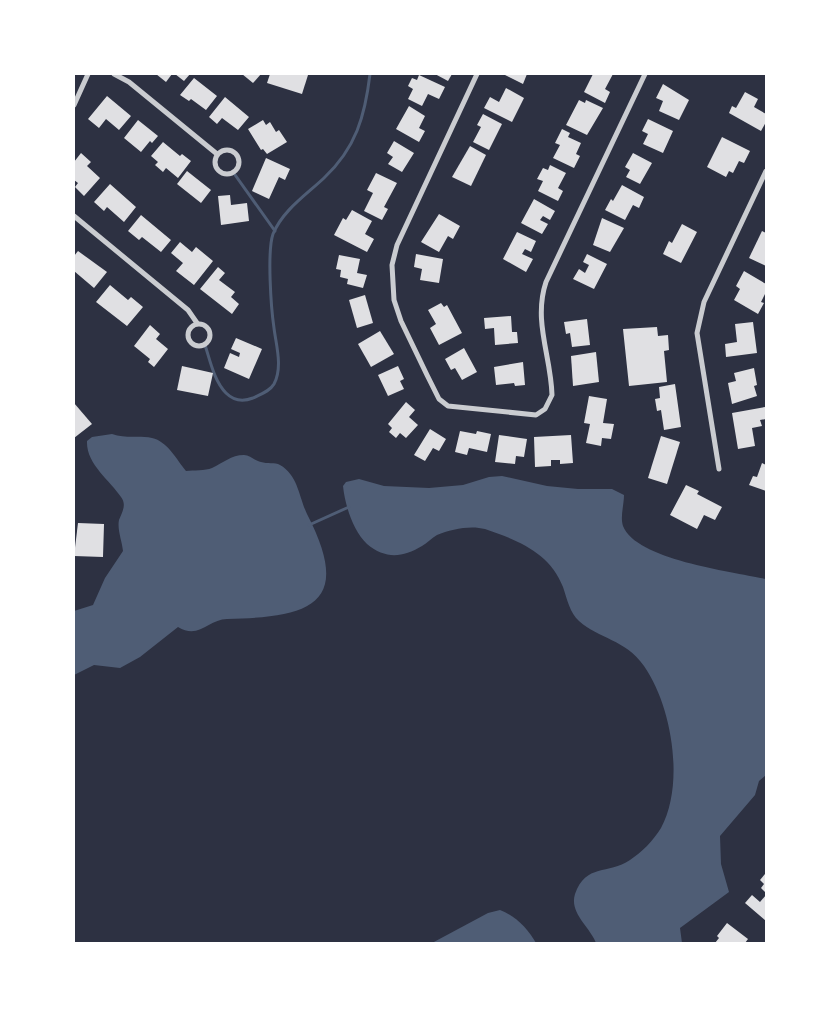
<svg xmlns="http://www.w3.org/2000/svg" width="840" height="1017" font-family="'Noto Sans',sans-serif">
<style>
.water{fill:#4f5d75}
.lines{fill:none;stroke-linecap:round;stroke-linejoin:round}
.stream{stroke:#4f5d75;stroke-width:3}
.building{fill:#e0e0e3}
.minor{stroke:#caccd0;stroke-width:5}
</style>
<rect width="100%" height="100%" fill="#2d3142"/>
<g class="water">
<path d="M112,434C126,439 139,435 152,438C167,441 177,460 186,471C194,470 205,471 212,468C223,463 231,455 244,455C250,455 255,461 261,462C267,464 275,462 280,465C298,475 299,497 307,514C354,605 310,617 227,619C209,619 199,640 178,627L140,657L120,668L94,665L74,675V611L93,605L105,578L123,551C122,541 117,529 119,520C122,512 127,505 121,497C110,480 86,464 87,441L92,437Z"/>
<path d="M502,476L547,486L578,489H612L624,495C624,505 620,517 623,526C636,560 734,572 766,579V775L759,781L755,795L720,836L721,864L729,892L680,928L682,943H596C590,927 569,913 575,894C586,863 608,875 630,860C642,852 653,841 661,828C685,784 672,706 644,666C625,639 599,639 579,621C570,613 567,599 563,587C550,553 518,540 485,529C471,525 451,529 437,535C432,538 427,543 422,546C402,558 385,559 367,544C353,531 345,505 343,486L346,482L359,479L384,486L429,488L463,485L489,477Z"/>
<path d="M500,910C516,916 528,929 536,943H432L488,913Z"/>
</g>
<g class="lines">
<g class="stream">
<polyline points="233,172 275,231"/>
<path d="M205,345C210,360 214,381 226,393C234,401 243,402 253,398C261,394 270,391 274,384C283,367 276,345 274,328C271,308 267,251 273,234C283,210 306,195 324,178C356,148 365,116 370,74"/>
<polyline points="309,525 349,507"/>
</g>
</g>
<g class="building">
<polygon points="156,74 172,74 166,82"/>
<polygon points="175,74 190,74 184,81"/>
<polygon points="242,74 261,74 253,83"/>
<polygon points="270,74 304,74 308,75 302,94 267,83"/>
<polygon points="435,74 452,74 448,81"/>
<polygon points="503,74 527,74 523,84"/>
<polygon points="593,74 613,74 605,89 610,92 605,103 584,92"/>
<polygon points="419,75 445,87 439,99 428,94 422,106 408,99 413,89 408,86 412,78 417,80"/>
<polygon points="194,78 217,96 206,110 191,99 189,101 180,95"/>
<polygon points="663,84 689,100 679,120 659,111 663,101 656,98"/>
<polygon points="506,88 524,98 512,122 484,108 490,97 499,102"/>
<polygon points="745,92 758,99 754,107 766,114 766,122 761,131 729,113 732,106 736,108"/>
<polygon points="107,96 131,116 119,130 106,119 99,128 88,119"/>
<polygon points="225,97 249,117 238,130 222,118 217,124 209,117"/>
<polygon points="579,100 585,103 586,100 603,108 587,135 566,125"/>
<polygon points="409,106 425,116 419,128 425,131 419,142 396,129"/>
<polygon points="483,114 502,124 489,150 473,142 481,127 477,125"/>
<polygon points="648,119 673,131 663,153 643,144 648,134 642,131"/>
<polygon points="138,120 158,136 152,143 150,141 141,152 124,138"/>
<polygon points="263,120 266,125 270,122 276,132 279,130 287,142 267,154 263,149 261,150 248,129"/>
<polygon points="562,129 570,133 568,137 581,143 576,154 580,156 574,168 553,158 560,145 555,143"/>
<polygon points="722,137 750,151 744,163 739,161 733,173 729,171 726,177 707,167"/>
<polygon points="394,141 414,153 402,172 388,164 393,157 387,153"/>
<polygon points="163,142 180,156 182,154 191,161 178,178 166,168 163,172 155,165 158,162 151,156"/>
<polygon points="470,146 486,155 471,186 452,177"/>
<polygon points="81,153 91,162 87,166 100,178 84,196 75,187 78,183 74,180 74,162"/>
<polygon points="633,153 652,163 640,184 626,177 630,170 625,167"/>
<polygon points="266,158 290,169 285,180 279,177 269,199 252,191"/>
<polygon points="550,165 566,173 558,188 563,191 558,201 538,191 543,181 537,179 543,168 548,170"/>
<polygon points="187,171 211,190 201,203 177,184"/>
<polygon points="376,173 397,183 384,207 388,209 382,220 364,211 373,193 367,190"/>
<polygon points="110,184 136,207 124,222 107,207 104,211 94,202"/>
<polygon points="622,185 644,197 639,208 633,205 625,220 605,210 611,199 613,201"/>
<polygon points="230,195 231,205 247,203 249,221 221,225 218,196"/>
<polygon points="534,199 555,211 550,220 543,216 540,220 548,224 542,234 521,223"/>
<polygon points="352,210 372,221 365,234 374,239 367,252 334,235 343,218 346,220"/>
<polygon points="439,214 460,226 453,239 448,236 439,252 421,242"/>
<polygon points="141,215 171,240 161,252 142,237 139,240 128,231"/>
<polygon points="602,218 624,228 610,252 593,245"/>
<polygon points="682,224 697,232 681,263 663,254 669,241 672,243"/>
<polygon points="762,231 766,233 766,266 749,258"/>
<polygon points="517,232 536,241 531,252 525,249 522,254 533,259 526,272 503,259"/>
<polygon points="180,242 192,252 196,247 213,261 194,285 176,271 183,263 171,253"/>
<polygon points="78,251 107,272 94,288 74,271 74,256"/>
<polygon points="416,254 443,259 439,283 420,280 422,269 414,267"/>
<polygon points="587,254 607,264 594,289 573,279 579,269 585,273 589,265 583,262"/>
<polygon points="339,255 360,259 357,273 367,275 363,288 347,284 348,279 340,277 341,270 336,269"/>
<polygon points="218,267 225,273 219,280 235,292 231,297 239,304 232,314 200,289"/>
<polygon points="744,271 766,284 766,292 761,302 764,303 758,314 734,300 740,289 736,286"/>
<polygon points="110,285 128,300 131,297 143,307 127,326 96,302"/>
<polygon points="365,295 373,323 357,328 349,300"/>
<polygon points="441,303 444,307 447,305 462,333 439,345 430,328 436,324 428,310"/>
<polygon points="511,316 512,332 517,332 518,343 495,345 494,328 485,329 484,318"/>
<polygon points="587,319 590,345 572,347 570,333 566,334 564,322"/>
<polygon points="753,322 757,353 726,357 725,344 737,342 735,324"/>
<polygon points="150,325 160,334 156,339 168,349 154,367 148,362 150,359 134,346"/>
<polygon points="657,327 658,336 668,335 669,350 664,351 667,382 629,386 623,329"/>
<polygon points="380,331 394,354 371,367 358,344"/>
<polygon points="236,338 262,349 249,379 224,368 230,353 239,357 240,353 231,349"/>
<polygon points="464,348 477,372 462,380 455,368 451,370 445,359"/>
<polygon points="596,352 599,382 573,386 571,356"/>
<polygon points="523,362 525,385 515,386 514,383 496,385 494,367"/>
<polygon points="182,366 213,373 208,396 177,390"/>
<polygon points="398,366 404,379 400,381 404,389 388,396 378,375"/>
<polygon points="754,368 757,385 754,386 757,396 732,404 728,383 736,381 734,373"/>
<polygon points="675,384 681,427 664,430 661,410 657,411 655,399 660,398 659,387"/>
<polygon points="589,396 607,399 603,423 614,424 611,439 602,438 601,446 586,443 590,424 584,423"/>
<polygon points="406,402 415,410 409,417 418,425 406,438 400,433 396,438 389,432 392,428 388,424"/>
<polygon points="74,403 92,424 74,438"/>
<polygon points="765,407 766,419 760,420 762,426 752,428 755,446 738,449 732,413"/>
<polygon points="430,429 446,439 439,451 433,448 425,461 414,455"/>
<polygon points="460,431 476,434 477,431 491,434 487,452 469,448 467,455 455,452"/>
<polygon points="499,435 527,439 524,457 516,456 515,464 495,462"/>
<polygon points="571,435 573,463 560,464 560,460 551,460 551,466 535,467 534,437"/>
<polygon points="661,436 680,442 667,484 648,478"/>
<polygon points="762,463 766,465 766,491 749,485 753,476 757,477"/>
<polygon points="686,485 699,491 697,494 722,507 715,520 704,515 697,529 670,515"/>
<polygon points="78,523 104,524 103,557 74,556"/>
<polygon points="765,874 766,876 766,893 761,888 764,884 760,880"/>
<polygon points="752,895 760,902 766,895 766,921 745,903"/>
<polygon points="727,923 748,939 745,943 715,943 719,938 717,936"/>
</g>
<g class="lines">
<g class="minor">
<polyline points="114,74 129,82 217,154"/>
<path d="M477,74L397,245L392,265L394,300L401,321L427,375L439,399L448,406L536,415L545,409L552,395C551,356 533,321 546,282L645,74"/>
<polyline points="74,105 88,74"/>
<circle cx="227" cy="162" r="12"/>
<polyline points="74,216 188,310 197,323"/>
<circle cx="199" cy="335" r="11"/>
<polyline points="719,469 697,333 704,302 766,171"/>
</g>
</g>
<rect width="840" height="1017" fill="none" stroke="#ffffff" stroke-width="150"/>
</svg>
